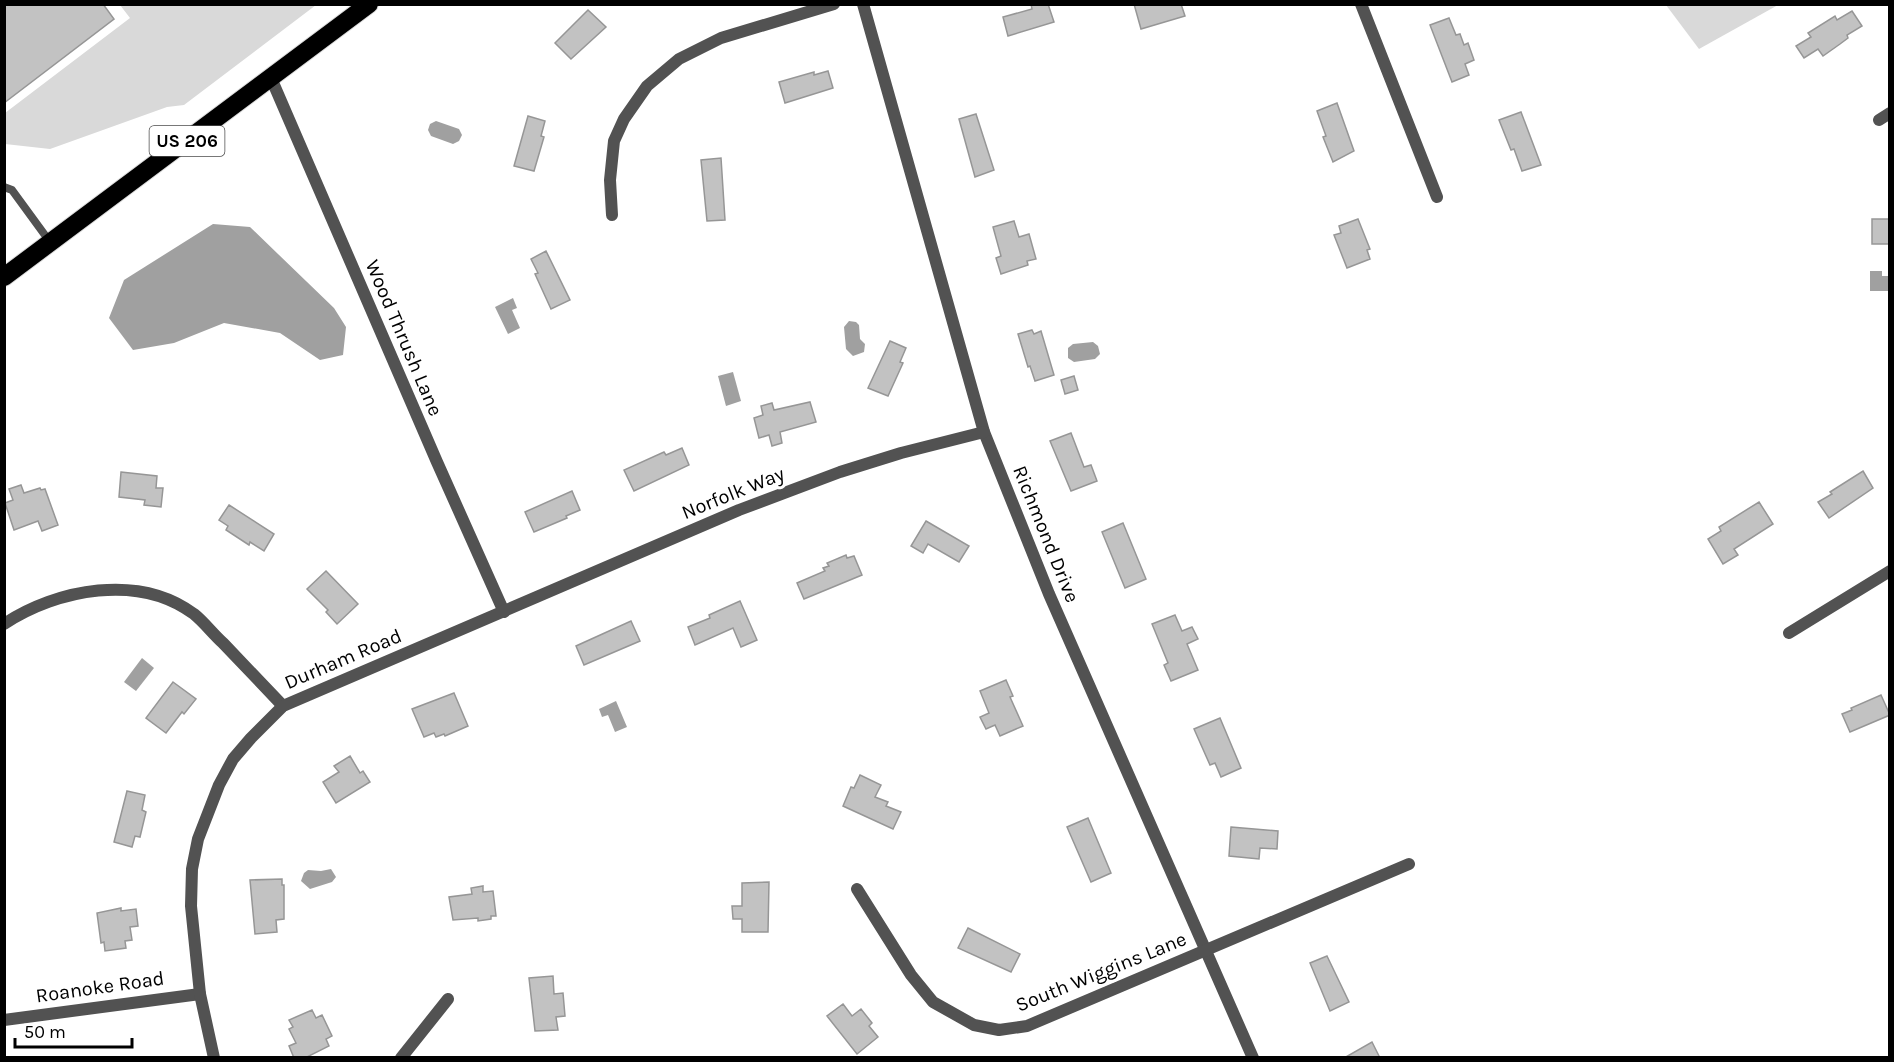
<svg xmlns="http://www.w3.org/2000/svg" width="1894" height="1062" font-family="Karla,sans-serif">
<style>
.green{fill:#d9d9d9}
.water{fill:#a0a0a0}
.building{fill:#c2c2c2;stroke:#969696;stroke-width:1.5}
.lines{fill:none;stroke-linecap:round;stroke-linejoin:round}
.highway-casing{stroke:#dbdbdb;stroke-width:20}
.lane{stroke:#525252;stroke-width:8}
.street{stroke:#525252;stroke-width:12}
.highway{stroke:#000;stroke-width:18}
.labels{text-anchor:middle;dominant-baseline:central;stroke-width:6;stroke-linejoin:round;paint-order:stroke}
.shield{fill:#fff;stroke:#4c4c4c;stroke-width:1.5}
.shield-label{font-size:18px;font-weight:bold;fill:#000}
.street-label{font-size:20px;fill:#000;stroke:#fff}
</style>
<rect width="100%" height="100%" fill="#fff"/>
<g class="green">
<polygon points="120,5 316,5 184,105 167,107 50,149 5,144 5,113 130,18"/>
<polygon points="1666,5 1778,5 1699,49"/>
</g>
<g class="water">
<polygon points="436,121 459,129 462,135 459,141 453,144 431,136 428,130 430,124"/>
<polygon points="213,224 250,227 334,308 346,327 343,355 320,360 280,333 224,323 174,343 133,350 109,318 124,280"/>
<polygon points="1870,271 1882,271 1882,276 1889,276 1889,291 1870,291"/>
<polygon points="513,298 517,308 512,310 520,328 508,334 495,307"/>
<polygon points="849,321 856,322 859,325 860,339 865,344 864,352 853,356 846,349 844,327"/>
<polygon points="1093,342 1098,346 1100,354 1095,359 1074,362 1068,358 1068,348 1073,344"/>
<polygon points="733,372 741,401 726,406 718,376"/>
<polygon points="142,658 154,668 136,691 124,682"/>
<polygon points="616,701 627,727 615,732 608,715 602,717 599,709"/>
<polygon points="331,869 336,877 332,882 310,889 301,881 304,873 308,870 321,871"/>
</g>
<g class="building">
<polygon points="4,4 103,4 114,19 4,103"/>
<polygon points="1031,4 1048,4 1054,22 1008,36 1003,17 1032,9"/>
<polygon points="1134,4 1181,4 1185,16 1141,29"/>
<polygon points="588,10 606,27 571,59 555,43"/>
<polygon points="1852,11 1862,26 1847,35 1848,38 1840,44 1823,56 1818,49 1804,58 1796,46 1811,37 1808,33 1835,16 1837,20"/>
<polygon points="1449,18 1456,35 1460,34 1464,45 1468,43 1474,60 1465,64 1469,75 1452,82 1430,25"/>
<polygon points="828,71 833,88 785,103 779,82 814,72 814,75"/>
<polygon points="1337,103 1354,151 1333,162 1323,137 1326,136 1317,111"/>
<polygon points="1521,112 1541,165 1522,171 1514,149 1511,150 1499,120"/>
<polygon points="976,114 994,170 975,177 959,119"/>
<polygon points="528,116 545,121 541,136 544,137 534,171 514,166"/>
<polygon points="721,158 725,220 707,221 701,160"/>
<polygon points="1358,219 1370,249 1367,250 1370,259 1347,268 1334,235 1341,233 1339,226"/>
<polygon points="1872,219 1889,219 1890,244 1872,244"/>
<polygon points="1014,221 1019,237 1029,234 1036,259 1027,261 1028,265 1001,274 996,258 1001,256 993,227"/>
<polygon points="546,251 570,300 551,309 535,274 538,273 531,259"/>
<polygon points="1032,330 1034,334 1041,331 1054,375 1035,381 1030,366 1028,367 1018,334"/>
<polygon points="890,341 906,348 900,362 903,363 888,396 868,388"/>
<polygon points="1074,376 1078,390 1065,394 1061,380"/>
<polygon points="810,402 816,422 780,432 782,443 772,446 769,435 759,438 754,418 763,415 761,406 772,403 774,410"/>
<polygon points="1071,433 1084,467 1091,465 1097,481 1071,491 1050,441"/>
<polygon points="682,448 689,465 634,491 624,470 664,452 666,455"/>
<polygon points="1863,471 1873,488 1829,518 1818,502 1832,494 1830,492"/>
<polygon points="121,472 157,476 156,488 163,488 161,507 144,505 145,500 119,497"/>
<polygon points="21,485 24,493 40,488 41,490 45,489 58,525 42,531 38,521 14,530 5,503 13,500 9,489"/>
<polygon points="572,491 580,510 566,516 567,518 534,532 525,512"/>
<polygon points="1759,502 1773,524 1734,549 1738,555 1723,564 1708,539 1721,531 1719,527"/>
<polygon points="229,505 274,534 264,551 250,542 249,545 226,530 228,526 219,520"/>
<polygon points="926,521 969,546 959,562 928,544 923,553 911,546"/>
<polygon points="1123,523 1146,579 1125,588 1102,532"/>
<polygon points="846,555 847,558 854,556 862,575 804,599 797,583 825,571 823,568 829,566 827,563"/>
<polygon points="326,571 358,604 337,624 326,612 328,610 307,589"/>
<polygon points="740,601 757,640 741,647 733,628 695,645 688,627 710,618 709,615"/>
<polygon points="1175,615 1182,631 1192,627 1198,639 1187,644 1198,670 1171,681 1164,665 1168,663 1152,624"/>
<polygon points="631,621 640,641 584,665 576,646"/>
<polygon points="1006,680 1013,696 1010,697 1023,726 1000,736 995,725 986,729 980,717 989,713 980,691"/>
<polygon points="173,682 196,699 184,714 182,712 166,733 146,718"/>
<polygon points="454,693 468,726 445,736 444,734 436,737 434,733 424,737 412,709"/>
<polygon points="1881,695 1890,715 1850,732 1842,714 1852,710 1851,708"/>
<polygon points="1220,718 1241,768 1221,777 1215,763 1210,765 1194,729"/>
<polygon points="350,756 360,773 363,771 370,782 336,803 323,782 339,772 334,766"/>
<polygon points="860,775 881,785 875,797 888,802 886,806 901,812 893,829 843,806 851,787 854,788"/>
<polygon points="127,791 145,795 142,810 146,812 140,837 135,836 132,847 114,842"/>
<polygon points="1088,818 1111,873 1091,882 1067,827"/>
<polygon points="1231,827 1278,831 1277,849 1260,848 1259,859 1229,856"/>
<polygon points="282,879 282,885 284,885 284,919 276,920 277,932 255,934 250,880"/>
<polygon points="769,882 768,932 742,932 742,919 733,919 732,906 742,906 742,883"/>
<polygon points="483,886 483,892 493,891 496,916 491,916 491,919 478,921 478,918 453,920 449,897 472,894 471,888"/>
<polygon points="121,908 121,911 136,909 138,926 130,927 132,940 125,941 126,948 105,951 104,942 101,943 97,913"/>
<polygon points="968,928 1020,954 1011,972 958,948"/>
<polygon points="1327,956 1349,1002 1330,1011 1310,963"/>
<polygon points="553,976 554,994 563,993 565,1016 556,1017 558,1030 535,1031 529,978"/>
<polygon points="843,1004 852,1016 861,1009 872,1023 869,1026 878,1037 857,1054 827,1016"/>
<polygon points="312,1010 316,1018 322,1015 332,1036 326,1039 329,1046 305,1058 294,1058 289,1046 296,1043 289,1029 293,1027 289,1020"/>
<polygon points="1372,1042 1380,1058 1344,1058"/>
</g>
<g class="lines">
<defs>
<polyline id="highway" points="4,277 369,4"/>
</defs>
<use href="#highway" class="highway-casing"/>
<polyline class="lane" points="4,187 12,190 50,242"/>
<g class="street">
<polyline points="863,4 984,432 1049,594 1253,1058"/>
<polyline points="1361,4 1437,197"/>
<polyline points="271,78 437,462 504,612"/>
<polyline points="1879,120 1890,113"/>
<polyline points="612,215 610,180 614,141 624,119 647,86 679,59 721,38 834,4"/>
<path d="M4,624C57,589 139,573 194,614C204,622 213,634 223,643C243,664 263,685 283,706"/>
<polyline points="1789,633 1890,571"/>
<polyline points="857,889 911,975 933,1002 974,1025 999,1030 1027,1026 1409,864"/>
<polyline points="4,1020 200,994"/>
<polyline points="214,1058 200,994 191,906 192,869 198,839 219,785 233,759 251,738 283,706 739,510 840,472 901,453 984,432"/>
<polyline points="401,1058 448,999"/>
</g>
<use href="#highway" class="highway"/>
</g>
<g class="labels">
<rect class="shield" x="149.5" y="126" width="75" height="30" rx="4.5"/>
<g class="shield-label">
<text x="187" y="141">US 206</text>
</g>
<g class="street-label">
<text transform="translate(404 338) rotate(67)">Wood Thrush Lane</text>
<text transform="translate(733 493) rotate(-22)">Norfolk Way</text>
<text transform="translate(1046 534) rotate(68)">Richmond Drive</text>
<text transform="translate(343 659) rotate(-23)">Durham Road</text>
<text transform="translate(1101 972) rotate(-22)">South Wiggins Lane</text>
<text transform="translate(100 987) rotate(-8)">Roanoke Road</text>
</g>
</g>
<rect width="1894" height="1062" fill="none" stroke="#000000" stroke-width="12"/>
<path d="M15 1038v9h117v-9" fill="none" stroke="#000000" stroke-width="3"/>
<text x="24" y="1038" font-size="18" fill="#000000" stroke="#ffffff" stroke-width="4.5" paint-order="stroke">50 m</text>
</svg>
